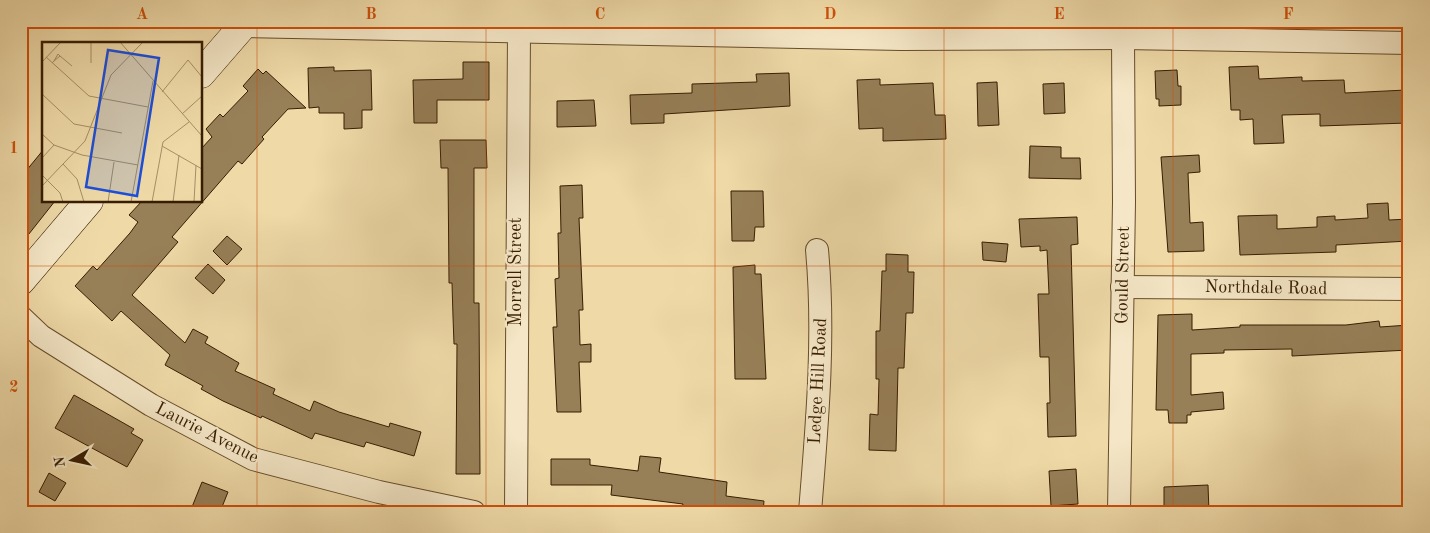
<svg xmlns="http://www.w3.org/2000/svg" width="1430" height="533" font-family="'Old Standard TT',serif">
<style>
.building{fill:#977f57;stroke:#381d01}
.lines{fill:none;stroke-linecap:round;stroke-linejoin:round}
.street-casing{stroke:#664c2a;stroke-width:24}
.secondary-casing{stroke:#381d01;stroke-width:29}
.street{stroke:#f4e6c6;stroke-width:22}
.secondary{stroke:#f4e6c6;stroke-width:28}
.grid{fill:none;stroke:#ce500a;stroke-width:1;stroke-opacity:0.55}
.labels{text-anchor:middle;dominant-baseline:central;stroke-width:4.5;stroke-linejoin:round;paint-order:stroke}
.street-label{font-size:18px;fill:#381d01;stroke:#f4e6c6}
.inset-road{fill:none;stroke:#a58e65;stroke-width:1}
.view{fill:#1d4ed8;fill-opacity:0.15;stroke:#1d4ed8;stroke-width:2.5}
.inset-edge{fill:none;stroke:#381d01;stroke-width:2.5}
.neatline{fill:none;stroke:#ce500a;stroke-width:2}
.grid-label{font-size:16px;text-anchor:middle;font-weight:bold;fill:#ce500a}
</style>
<rect width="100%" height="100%" fill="#eed9a7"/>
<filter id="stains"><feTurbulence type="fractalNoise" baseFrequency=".004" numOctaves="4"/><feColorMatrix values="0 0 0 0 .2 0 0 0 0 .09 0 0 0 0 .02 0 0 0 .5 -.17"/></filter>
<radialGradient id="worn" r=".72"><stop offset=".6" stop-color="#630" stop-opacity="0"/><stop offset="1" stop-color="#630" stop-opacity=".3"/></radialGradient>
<g class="building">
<polygon points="463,62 489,62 489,100 437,100 437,123 414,123 413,80 463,79"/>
<polygon points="1258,66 1259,79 1302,77 1302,81 1344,80 1345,93 1406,90 1407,123 1320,126 1320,114 1282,115 1284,143 1254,144 1253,119 1240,120 1240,110 1231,110 1229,67"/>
<polygon points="334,67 334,71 371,70 372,110 362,110 362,128 344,129 344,113 319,113 319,107 309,108 308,68"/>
<polygon points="258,69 263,74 266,71 306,108 288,109 262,137 264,139 242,164 238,161 172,237 178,242 132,295 185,343 193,329 208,337 205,343 239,363 235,371 275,389 273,394 310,411 314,401 339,412 389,427 390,423 421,432 414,456 366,442 364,447 315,433 312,439 262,416 261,418 223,401 201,389 203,386 165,365 170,355 121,311 112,321 75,286 93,266 97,270 130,233 138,222 129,215 142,201 201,201 201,149 212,137 206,129 220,114 223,117 248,91 243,86"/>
<polygon points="1177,70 1178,86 1181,86 1181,105 1159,106 1159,99 1156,99 1155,71"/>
<polygon points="789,73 790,106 664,114 664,123 631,124 630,95 692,93 692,84 757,82 756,74"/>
<polygon points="880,79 880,85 933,83 935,115 945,115 946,139 883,141 883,128 859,129 857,80"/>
<polygon points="997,82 999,125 978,126 977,83"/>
<polygon points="1064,83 1065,113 1044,114 1043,84"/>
<polygon points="594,100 596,126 557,127 557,101"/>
<polygon points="440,140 486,140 487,168 474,168 474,303 479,303 480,474 456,474 457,344 454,344 453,317 452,283 449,283 448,168 441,168"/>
<polygon points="1030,146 1061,147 1061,158 1080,158 1081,179 1029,178"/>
<polygon points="44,149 44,201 55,201 21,244 21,177"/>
<polygon points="1199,155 1200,172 1188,173 1190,223 1203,222 1204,251 1168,252 1161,157"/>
<polygon points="582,185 583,218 579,218 583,310 579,310 580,345 591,344 591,362 579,362 581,412 557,412 553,327 557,327 555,279 559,278 558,233 561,233 560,186"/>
<polygon points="731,191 763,191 764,227 755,227 754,241 732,241"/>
<polygon points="1388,203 1389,220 1409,219 1409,241 1336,245 1336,252 1240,255 1238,216 1277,215 1277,229 1317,227 1317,217 1335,216 1335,220 1368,218 1367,204"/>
<polygon points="1077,217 1078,244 1071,245 1076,436 1048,437 1047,403 1050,403 1049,357 1040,357 1038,294 1049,294 1047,250 1040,251 1040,246 1021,247 1019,219"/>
<polygon points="227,236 242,249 227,265 213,251"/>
<polygon points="982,242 1008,244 1006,262 983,260"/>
<polygon points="886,254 908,255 908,272 914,272 913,313 906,313 904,368 898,368 896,451 869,450 870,414 878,415 879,379 876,379 876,331 880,331 882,271 886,271"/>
<polygon points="208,264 225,280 213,294 195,278"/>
<polygon points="755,265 755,274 761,274 766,379 735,379 733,267"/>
<polygon points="1192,314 1192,330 1240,327 1240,325 1346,325 1379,321 1380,327 1409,325 1409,350 1292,356 1292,349 1224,350 1224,353 1191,354 1191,395 1223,392 1224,409 1191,412 1191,415 1187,415 1187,423 1169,423 1168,410 1156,410 1158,315"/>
<polygon points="74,395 134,429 131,433 143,440 127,467 55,428"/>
<polygon points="640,456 661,458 659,472 727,482 726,496 764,501 763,512 699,512 682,509 683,504 611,495 612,485 551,485 551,459 590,459 590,465 638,471"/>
<polygon points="1076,469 1078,504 1051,506 1049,471"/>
<polygon points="49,473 66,483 55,501 39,492"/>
<polygon points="202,482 228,492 220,512 190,512"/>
<polygon points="1208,485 1209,512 1164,512 1164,487"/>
</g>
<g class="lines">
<defs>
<g id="street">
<polyline points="243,26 901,39 1123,38 1409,43"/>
<polyline points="1122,287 1409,289"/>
<polyline points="21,317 41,336 151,405 253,459 379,492 474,512"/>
<polyline points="516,512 519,32"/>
<path d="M810,512C817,425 825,337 817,250"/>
<polyline points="1119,512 1124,202 1123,38"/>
</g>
<g id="secondary">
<polyline points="201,74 247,21"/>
<polyline points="21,281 89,201"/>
</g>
</defs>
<use href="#street" class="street-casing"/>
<use href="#secondary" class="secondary-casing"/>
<use href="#street" class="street"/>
<use href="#secondary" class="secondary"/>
</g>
<path class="grid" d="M257,21V512M486,21V512M715,21V512M944,21V512M1173,21V512M21,266H1409"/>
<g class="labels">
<g class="street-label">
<text transform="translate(516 272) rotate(-90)">Morrell Street</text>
<text transform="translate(1123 275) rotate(-89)">Gould Street</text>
<text transform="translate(1266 288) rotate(1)">Northdale Road</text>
<text transform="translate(818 381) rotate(-87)">Ledge Hill Road</text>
<text transform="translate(207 433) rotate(27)">Laurie Avenue</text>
</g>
</g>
<g transform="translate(42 42)">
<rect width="160" height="160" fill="#eed9a7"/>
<path class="inset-road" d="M78,0L160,94M18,14L30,24M4,15L47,54L106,65M0,20L19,0M10,21L12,19L18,14L16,12L12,19M49,21V0M120,50L146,18L160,35M0,52L32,82L80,91M140,72L160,54M0,92L12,103L40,113L96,123M120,104L160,127M0,116L12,103M21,122L35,137L42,160M0,133L18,151L21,160M0,144L43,99L69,33L101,0M66,160L72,120M89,160L111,39M110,160L121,100L147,80M131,160L137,113M152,160L154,123"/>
<path class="view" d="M66,8L117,16L95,154L44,145Z"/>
<rect width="160" height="160" class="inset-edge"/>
</g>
<rect width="1430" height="533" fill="none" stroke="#eed9a7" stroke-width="55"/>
<g transform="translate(72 460) rotate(261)" stroke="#f4e6c6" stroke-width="4" paint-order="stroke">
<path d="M0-4L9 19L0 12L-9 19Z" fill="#381d01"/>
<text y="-8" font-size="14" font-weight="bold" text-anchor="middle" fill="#381d01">N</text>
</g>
<rect x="28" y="28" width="1374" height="478" class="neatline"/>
<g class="grid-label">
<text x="142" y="19">A</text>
<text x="371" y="19">B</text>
<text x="600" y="19">C</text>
<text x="830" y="19">D</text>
<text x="1059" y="19">E</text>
<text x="1288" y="19">F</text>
<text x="14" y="153">1</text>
<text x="14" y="392">2</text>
</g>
<rect width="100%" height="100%" filter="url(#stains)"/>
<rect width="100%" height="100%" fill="url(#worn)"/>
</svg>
